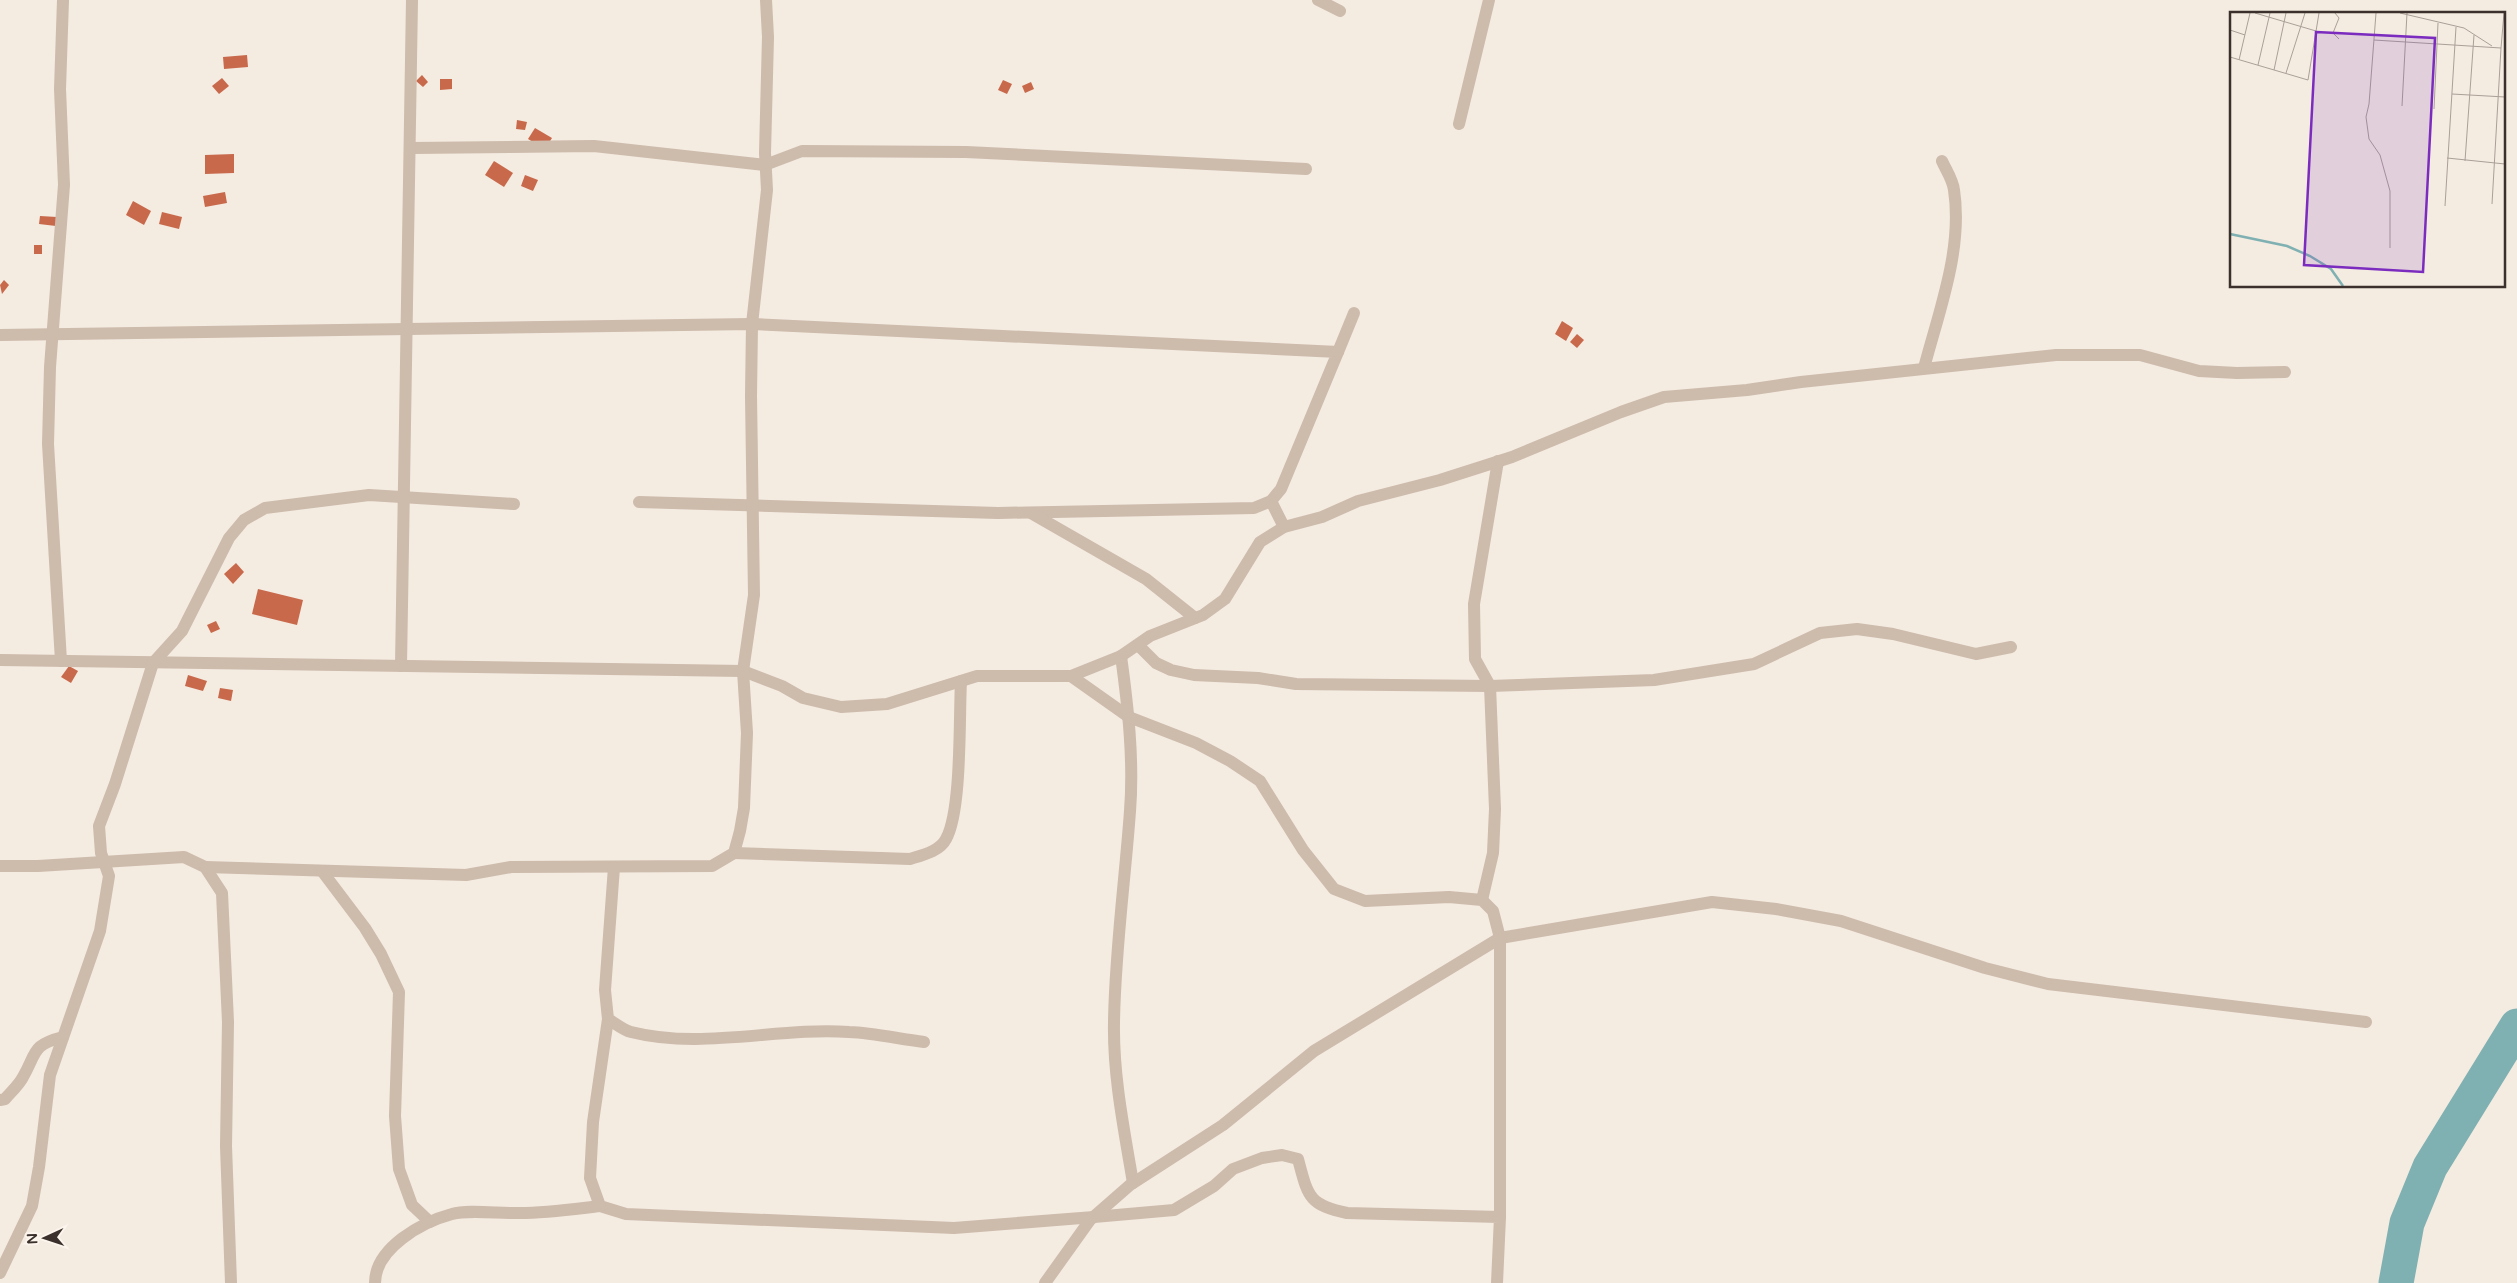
<svg xmlns="http://www.w3.org/2000/svg" width="2517" height="1283" font-family="'Varela Round',sans-serif">
<style>
.lines{fill:none;stroke-linecap:round;stroke-linejoin:round}
.river{stroke:#7fb0b2;stroke-width:35}
.building{fill:#c8694b}
.minor{stroke:#cdbbac;stroke-width:12}
.inset-river{fill:none;stroke:#7fb0b2;stroke-width:2.5}
.inset-road{fill:none;stroke:#aaa098;stroke-width:1}
.view{fill:#7b2cbf;fill-opacity:0.15;stroke:#7b2cbf;stroke-width:2.5}
.inset-edge{fill:none;stroke:#3b302b;stroke-width:2.5}
</style>
<rect width="100%" height="100%" fill="#f4ebe1"/>
<g class="lines">
<polyline class="river" points="2396,1283 2407,1223 2430,1167 2517,1026"/>
</g>
<g class="building">
<polygon points="247,55 248,67 224,69 223,57"/>
<polygon points="422,75 428,82 423,87 416,81"/>
<polygon points="222,78 229,86 219,94 212,86"/>
<polygon points="440,79 452,79 452,89 440,90"/>
<polygon points="1003,80 1012,84 1007,94 998,90"/>
<polygon points="1031,82 1034,89 1025,93 1022,86"/>
<polygon points="517,120 527,122 525,130 516,129"/>
<polygon points="535,128 552,138 545,149 528,139"/>
<polygon points="234,154 234,173 205,174 205,155"/>
<polygon points="494,161 513,173 504,187 485,175"/>
<polygon points="525,175 538,180 533,191 521,186"/>
<polygon points="225,192 227,203 205,207 203,196"/>
<polygon points="133,201 151,211 144,225 126,215"/>
<polygon points="162,212 182,217 179,229 159,224"/>
<polygon points="40,216 57,217 56,226 39,224"/>
<rect x="34" y="245" width="8" height="9"/>
<polygon points="4,280 9,285 2,294 0,285"/>
<polygon points="1562,321 1573,328 1566,341 1555,334"/>
<polygon points="1577,334 1584,340 1577,348 1570,342"/>
<polygon points="236,563 244,572 233,584 224,574"/>
<polygon points="258,589 303,600 297,625 252,614"/>
<polygon points="216,621 220,629 211,633 207,625"/>
<polygon points="69,666 78,671 71,683 61,677"/>
<polygon points="188,675 207,681 203,691 185,686"/>
<polygon points="220,688 233,690 231,701 218,698"/>
</g>
<g class="lines">
<g class="minor">
<polyline points="1318,0 1340,11"/>
<polyline points="1459,124 1489,0"/>
<polyline points="411,148 594,146 765,165 802,151 966,152 1306,169"/>
<polyline points="0,335 752,324 1338,352 1281,489 1271,501 1254,508 998,513 639,502"/>
<polyline points="1338,352 1354,313"/>
<path d="M1924,368C1939,311 1963,249 1954,190C1953,180 1946,170 1942,161"/>
<polyline points="1271,501 1284,527"/>
<polyline points="1031,513 1146,579 1195,618"/>
<polyline points="1138,645 1156,663 1171,670 1194,675 1258,678 1296,684 1490,686 1654,680 1754,664 1820,633 1857,629 1893,634 1976,654 2011,647"/>
<path d="M1121,656C1128,707 1134,760 1130,811C1125,881 1115,951 1114,1022C1113,1076 1124,1129 1133,1183"/>
<polyline points="0,660 743,671 782,686 803,698 841,707 887,704 977,676 1071,676 1121,656 1150,636 1203,615 1225,599 1260,542 1284,527 1322,517 1358,501 1440,480 1512,457 1621,412 1664,397 1747,390 1801,382 2056,355 2140,355 2199,371 2237,373 2285,372"/>
<polyline points="61,661 48,444 50,367 64,185 60,89 63,0"/>
<polyline points="401,666 412,0"/>
<polyline points="1071,676 1129,717 1196,743 1230,761 1260,781 1303,850 1334,889 1365,901 1449,897 1482,900 1493,911 1500,938 1500,1217"/>
<path d="M734,853L910,859C923,855 940,851 946,839C962,811 959,717 961,681"/>
<polyline points="0,866 38,866 184,857 205,867 222,893 228,1022 226,1146 231,1283"/>
<polyline points="205,867 466,875 511,867 712,866 734,853 740,831 744,808 747,733 743,671 754,595 751,396 752,324 767,190 765,153 768,37 766,0"/>
<path d="M614,867L605,990L608,1019C615,1023 623,1030 631,1032C702,1050 777,1027 849,1032C874,1033 899,1039 924,1042"/>
<polyline points="322,871 365,928 381,954 399,992 395,1116 399,1169 412,1205 430,1222"/>
<polyline points="1482,900 1493,853 1495,809 1490,686 1475,659 1474,604 1498,461"/>
<path d="M608,1019L593,1122L590,1178L600,1206L626,1214L954,1228L1094,1217L1174,1210L1214,1186L1233,1169L1262,1158L1282,1155L1298,1159C1308,1196 1308,1205 1347,1213L1500,1217L1497,1283"/>
<path d="M0,1100L5,1099C11,1092 19,1085 23,1077C37,1053 31,1045 63,1037"/>
<polyline points="0,1273 32,1206 39,1167 50,1075 100,931 109,876 101,853 99,826 115,784 153,663 182,631 229,538 244,520 265,508 369,495 514,504"/>
<path d="M375,1283C375,1248 422,1222 452,1214C468,1209 502,1214 520,1213C547,1213 574,1209 600,1206"/>
<polyline points="1045,1283 1090,1220 1130,1185 1223,1125 1314,1051 1500,938 1712,902 1776,909 1841,921 1985,968 2048,984 2366,1022"/>
</g>
</g>
<g transform="translate(2230 12)">
<rect width="275" height="275" fill="#f4ebe1"/>
<path class="inset-river" d="M0,222L57,234L80,244L101,257L113,274"/>
<path class="inset-road" d="M25,1L86,19M105,1L109,6L103,21L109,27M146,1L139,92L136,105L139,127L150,143L160,179V236M170,1L234,16L262,34M0,18L15,23M144,28L271,36L262,192M271,36L274,1M0,45L78,68L89,1M9,48L20,1M28,53L40,1M44,58L56,1M56,61L75,1M222,82L275,85M172,94L177,1M204,97L208,11M217,146L275,152M235,149L244,23M215,194L226,15"/>
<path class="view" d="M86,20L205,26L193,260L74,253Z"/>
<rect width="275" height="275" class="inset-edge"/>
</g>
<g transform="translate(45 1238) rotate(267)" stroke="#fbf5ee" stroke-width="4" paint-order="stroke">
<path d="M0-4L9 19L0 12L-9 19Z" fill="#3b302b"/>
<text y="-8" font-size="14" font-weight="bold" text-anchor="middle" fill="#3b302b">N</text>
</g>
</svg>
